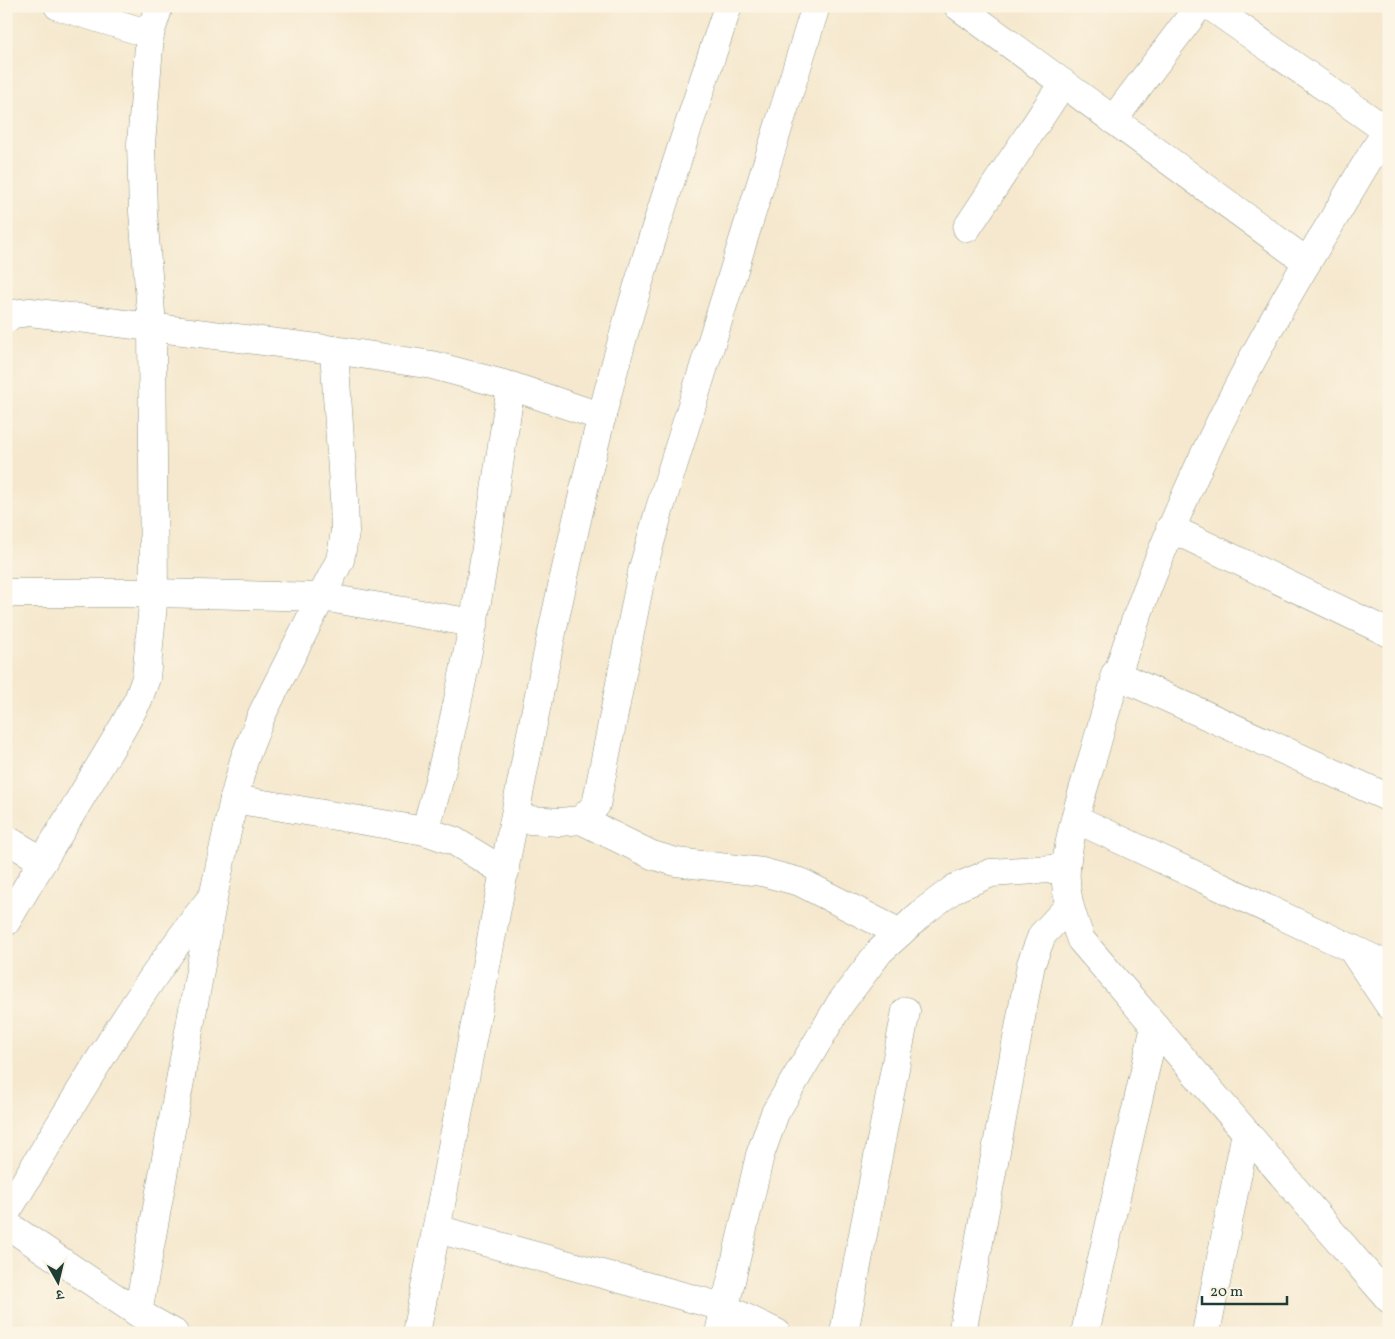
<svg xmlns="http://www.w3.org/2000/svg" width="1395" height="1339" font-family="Vollkorn,'Noto Serif Devanagari',serif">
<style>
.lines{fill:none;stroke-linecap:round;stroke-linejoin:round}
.minor-casing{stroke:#8a9281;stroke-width:29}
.minor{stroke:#fff;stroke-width:28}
</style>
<rect width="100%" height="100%" fill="#fcf5e5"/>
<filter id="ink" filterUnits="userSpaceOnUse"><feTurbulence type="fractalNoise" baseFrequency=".02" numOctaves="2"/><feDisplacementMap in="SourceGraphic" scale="10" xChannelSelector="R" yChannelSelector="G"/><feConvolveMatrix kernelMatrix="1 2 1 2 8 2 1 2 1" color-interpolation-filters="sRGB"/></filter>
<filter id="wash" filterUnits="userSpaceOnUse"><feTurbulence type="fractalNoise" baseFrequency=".0096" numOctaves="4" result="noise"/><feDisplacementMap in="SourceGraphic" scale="20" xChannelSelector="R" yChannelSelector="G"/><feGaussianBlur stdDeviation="1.12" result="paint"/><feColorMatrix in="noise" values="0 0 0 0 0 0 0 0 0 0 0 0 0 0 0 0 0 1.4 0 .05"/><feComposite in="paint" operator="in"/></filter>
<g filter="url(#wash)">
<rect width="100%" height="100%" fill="#f5e8ce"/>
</g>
<g filter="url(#ink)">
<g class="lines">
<defs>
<g id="minor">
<polyline points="58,6 150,34"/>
<polyline points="958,6 1307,262"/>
<polyline points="1210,6 1387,131"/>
<polyline points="1113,120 1199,6"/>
<path d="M1389,128C1366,161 1347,197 1326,231C1227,392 1145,564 1096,746C1085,785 1070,827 1066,867C1064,894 1072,916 1081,940L1389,1299"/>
<polyline points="967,228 1063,83"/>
<polyline points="6,319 13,314 30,312 334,350 432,365 511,386 602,417"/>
<polyline points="1170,528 1389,633"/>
<polyline points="6,593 154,593 322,597 474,623"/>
<polyline points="1115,674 1389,798"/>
<polyline points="234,799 425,831 454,841 505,872"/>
<polyline points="515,819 560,822 581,820 596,805 642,572 659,511 816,6"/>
<polyline points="1076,819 1389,966"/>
<polyline points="581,820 652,855 676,862 762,872 800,882 900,933"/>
<path d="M425,831C468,686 488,536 511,386"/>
<polyline points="6,839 43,861"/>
<polyline points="6,922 122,729 138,700 146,678 154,593 152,326 143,212 141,144 150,34 159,6"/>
<polyline points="1351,948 1389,1005"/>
<path d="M6,1213C72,1106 134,995 212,897"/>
<polyline points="6,1224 138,1313 174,1333"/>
<polyline points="437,1229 723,1307 777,1333"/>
<polyline points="138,1313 214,893 234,799 244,760 262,714 340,560 345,532 344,500 334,350"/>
<path d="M416,1333C477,1028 526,721 601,419C636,280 683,143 728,6"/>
<polyline points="719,1333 760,1155 775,1113 840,1004 879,952 923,912 955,888 991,873 1066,868"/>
<polyline points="844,1333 906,1011"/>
<polyline points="962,1333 1031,964 1042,935 1068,907"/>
<polyline points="1085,1333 1155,1026"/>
<polyline points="1206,1333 1246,1132"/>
</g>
</defs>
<use href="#minor" class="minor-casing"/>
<use href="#minor" class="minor"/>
</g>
</g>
<rect width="1395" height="1339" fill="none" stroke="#fcf5e5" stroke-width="25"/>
<g transform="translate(58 1282) rotate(172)" stroke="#fcf5e5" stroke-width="4" paint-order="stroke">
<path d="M0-4L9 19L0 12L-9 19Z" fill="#1f3d34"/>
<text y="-8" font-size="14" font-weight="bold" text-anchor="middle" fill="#1f3d34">उ</text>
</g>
<path d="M1202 1296v8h85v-8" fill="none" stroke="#1f3d34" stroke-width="2.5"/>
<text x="1210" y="1296" font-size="15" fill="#1f3d34" stroke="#fcf5e5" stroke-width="4" paint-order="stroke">20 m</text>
</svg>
